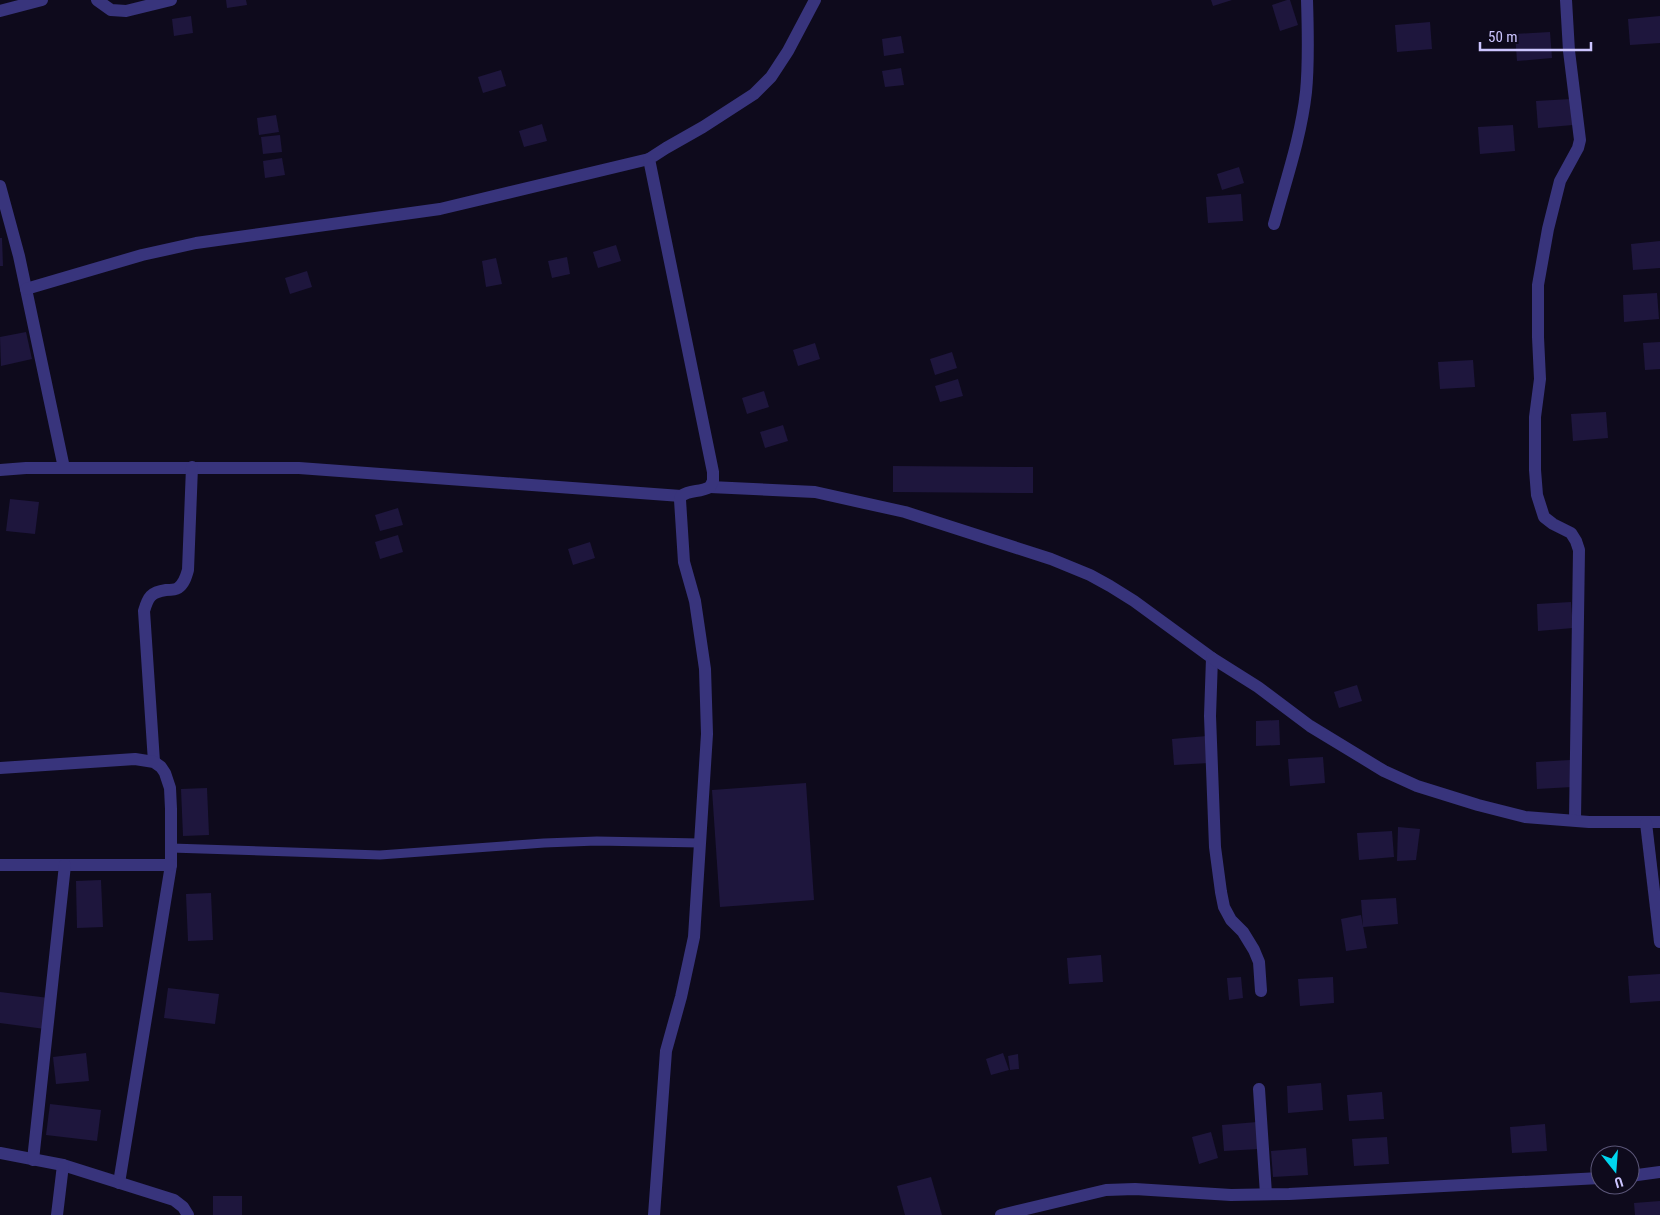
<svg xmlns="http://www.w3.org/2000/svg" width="1660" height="1215" font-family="'Roboto Condensed',sans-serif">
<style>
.building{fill:#1e163d}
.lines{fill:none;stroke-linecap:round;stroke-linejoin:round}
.lane{stroke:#38347c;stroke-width:9}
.street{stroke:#38347c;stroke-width:12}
</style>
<rect width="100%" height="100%" fill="#0e0a1c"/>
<g class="building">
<polygon points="226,0 246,0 247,5 227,8"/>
<polygon points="1211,0 1232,0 1213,6"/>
<polygon points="1287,0 1290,0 1298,25 1280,31 1272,5"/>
<polygon points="191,16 193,33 174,36 172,19"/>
<polygon points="1660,16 1660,43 1630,45 1628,19"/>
<polygon points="1430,22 1432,49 1397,52 1395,25"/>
<polygon points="1550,32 1552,58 1517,61 1515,34"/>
<polygon points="901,36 904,53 884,56 882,39"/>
<polygon points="901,68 904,85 885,87 882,71"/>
<polygon points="501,70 506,86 483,93 478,77"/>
<polygon points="1571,99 1573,125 1538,128 1536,101"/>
<polygon points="276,115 279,132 259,135 257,118"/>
<polygon points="542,124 547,141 524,147 519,131"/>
<polygon points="1513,125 1515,151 1480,154 1478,127"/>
<polygon points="280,135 282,152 263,154 261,137"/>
<polygon points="282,158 285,175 265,178 263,161"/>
<polygon points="1239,167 1244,183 1222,190 1217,174"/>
<polygon points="1241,194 1243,221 1208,223 1206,197"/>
<polygon points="0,238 2,238 3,266 0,266"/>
<polygon points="1660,241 1660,268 1633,270 1631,244"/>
<polygon points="616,245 621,261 598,268 593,252"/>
<polygon points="567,257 570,274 552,278 548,261"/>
<polygon points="496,258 502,284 486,287 482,261"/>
<polygon points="307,271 312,287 290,294 285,278"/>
<polygon points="1657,293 1659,319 1624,322 1623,295"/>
<polygon points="26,332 32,359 1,366 0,337"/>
<polygon points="1660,342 1660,369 1645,370 1643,343"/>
<polygon points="815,343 820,359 798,366 793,350"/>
<polygon points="952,352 957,368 935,375 930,359"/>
<polygon points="1473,360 1475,387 1440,389 1438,362"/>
<polygon points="958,379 963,396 940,402 935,386"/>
<polygon points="764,391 769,407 747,414 742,398"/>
<polygon points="1606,412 1608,438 1573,441 1571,414"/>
<polygon points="783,425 788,441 765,448 760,432"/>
<polygon points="893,466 1033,467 1033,493 893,492"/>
<polygon points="10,499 39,502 35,534 6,531"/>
<polygon points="398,508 403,525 380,531 375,515"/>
<polygon points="398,535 403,552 380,559 375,542"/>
<polygon points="590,542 595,558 573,565 568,549"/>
<polygon points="1571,602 1573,628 1538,631 1537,604"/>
<polygon points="1357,685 1362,701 1339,708 1334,692"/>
<polygon points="1279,720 1280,745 1256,746 1256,721"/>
<polygon points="1207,736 1209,763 1174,765 1172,739"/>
<polygon points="1323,757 1325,783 1290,786 1288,759"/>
<polygon points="1570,760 1572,787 1537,789 1536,762"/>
<polygon points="806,783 814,900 720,907 712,790"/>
<polygon points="207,788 209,835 183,836 181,789"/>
<polygon points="1398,827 1420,829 1416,860 1397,861"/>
<polygon points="1392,831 1394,857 1359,860 1357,833"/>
<polygon points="101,880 103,927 77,928 76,881"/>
<polygon points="211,893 213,940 188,941 186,894"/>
<polygon points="1396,898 1398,924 1363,927 1361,900"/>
<polygon points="1361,915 1367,948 1346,951 1341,919"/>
<polygon points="1101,955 1103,982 1069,984 1067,958"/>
<polygon points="1660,974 1660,1001 1630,1003 1628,976"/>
<polygon points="1241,977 1243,998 1229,1000 1227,978"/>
<polygon points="1333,977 1334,1003 1300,1006 1298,979"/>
<polygon points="168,988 219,994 215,1024 164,1018"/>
<polygon points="0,992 49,998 45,1029 0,1023"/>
<polygon points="86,1053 89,1081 56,1084 53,1057"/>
<polygon points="1003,1053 1009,1070 991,1075 986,1059"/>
<polygon points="1018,1054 1019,1069 1010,1070 1008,1056"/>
<polygon points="1321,1083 1323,1110 1288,1113 1287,1086"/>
<polygon points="1382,1092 1384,1119 1349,1121 1347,1095"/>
<polygon points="50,1104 101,1110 97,1141 46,1135"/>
<polygon points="1257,1122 1258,1149 1224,1151 1222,1125"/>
<polygon points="1545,1124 1547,1151 1512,1153 1510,1127"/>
<polygon points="1211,1132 1218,1158 1199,1164 1192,1137"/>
<polygon points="1387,1137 1389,1164 1354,1166 1352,1139"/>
<polygon points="1306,1148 1308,1175 1273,1177 1271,1151"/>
<polygon points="931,1177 942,1215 905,1215 897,1186"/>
<rect x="213" y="1196" width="29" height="19"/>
<polygon points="1660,1201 1660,1215 1635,1215 1634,1203"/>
</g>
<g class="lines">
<polyline class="lane" points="171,848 380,855 544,843 597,841 700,843"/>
<g class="street">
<polyline points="97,0 111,10 126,11 171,0"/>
<polyline points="1566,0 1569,51 1580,140 1578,148 1560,181 1548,229 1538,285 1538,337 1540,379 1535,417 1535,470 1537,495 1544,517 1553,524 1571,533 1576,541 1579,550 1575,820"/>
<polyline points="0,11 42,0"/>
<polyline points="0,186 19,256 64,468"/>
<path d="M1274,224C1286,180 1301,137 1306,92C1309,62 1308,31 1307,0"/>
<polyline points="26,289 142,255 196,243 440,209 649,159"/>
<polyline points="0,470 26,468 299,468 681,496"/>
<polyline points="710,487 815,492 905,512 1051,559 1090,575 1110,586 1134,601 1212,658 1210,716 1215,847 1221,892 1224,907 1231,920 1243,932 1254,950 1259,962 1261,991"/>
<polyline points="1212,658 1258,687 1310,726 1384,771 1417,786 1478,805 1525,817 1589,822 1660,822"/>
<path d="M154,762L144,611C148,597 151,592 166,590C170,590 175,590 178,588C184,584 186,577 188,570L192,467"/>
<polyline points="0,768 135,759 154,762 161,767 165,773 170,788 171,809 171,865 119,1183"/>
<polyline points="1646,823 1660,942"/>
<polyline points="0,865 171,865"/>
<polyline points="1259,1089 1266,1194"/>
<polyline points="0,1153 63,1165 174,1200 183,1207 188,1215"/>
<polyline points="33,1160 65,865"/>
<polyline points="1630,1176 1660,1172"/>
<polyline points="57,1215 63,1165"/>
<path d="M654,1215L666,1051L681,997L694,937L707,734L705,669L695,601L684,562L680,500L681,496C691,489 699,493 710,487L713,481V472L649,159L666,148L703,127L754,94L771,77L788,51L815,0"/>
<polyline points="1001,1215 1106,1190 1135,1189 1231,1195 1289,1194 1600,1178"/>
</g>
</g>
<g transform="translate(1615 1170) rotate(163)"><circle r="24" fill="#0e0a1c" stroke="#5a5577"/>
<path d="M0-4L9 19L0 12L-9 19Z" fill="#00d6f0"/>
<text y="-8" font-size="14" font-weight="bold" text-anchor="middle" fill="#ccc5ff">U</text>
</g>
<path d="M1480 42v8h111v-8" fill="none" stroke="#ccc5ff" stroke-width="2.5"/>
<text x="1488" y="42" font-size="15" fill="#ccc5ff" stroke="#0e0a1c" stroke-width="4" paint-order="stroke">50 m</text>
</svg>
